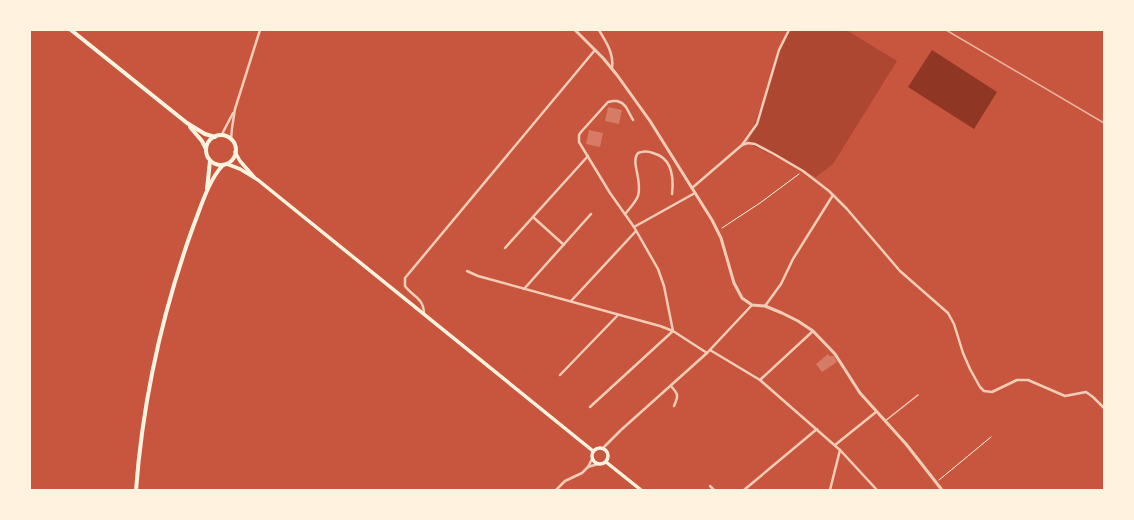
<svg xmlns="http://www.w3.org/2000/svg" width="1134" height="520" font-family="Raleway,sans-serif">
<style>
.green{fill:#ae4732}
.water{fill:#8f3625}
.building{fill:#d67c66}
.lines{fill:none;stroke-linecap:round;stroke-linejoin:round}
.path{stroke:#fff3e0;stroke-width:1}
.service{stroke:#f1ccb7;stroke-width:1.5}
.minor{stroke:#f1ccb7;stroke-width:2.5}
.tertiary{stroke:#f1ccb7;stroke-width:3}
.secondary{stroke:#fff3e0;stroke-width:3.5}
.primary{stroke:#fff3e0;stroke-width:4}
.rail{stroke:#e9b49f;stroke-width:1.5}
</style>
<rect width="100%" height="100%" fill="#c8553d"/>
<polygon class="green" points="787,30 848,30 848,31 897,61 833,164 816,177 748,143"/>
<polygon class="water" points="932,50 997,92 974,129 908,87"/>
<g class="building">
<polygon points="608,107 622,110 619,124 605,121"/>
<polygon points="589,130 603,133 600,147 586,144"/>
<polygon points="828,354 829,356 834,356 837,362 822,372 816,364"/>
</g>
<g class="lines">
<g class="path">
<polyline points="722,228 760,203 799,174"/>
<polyline points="939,480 991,437"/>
</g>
<polyline class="service" points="885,421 918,395"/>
<g class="minor">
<path d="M599,30C606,42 614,53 612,68"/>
<polyline points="633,120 626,107 622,103 617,101 613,101 608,102 581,132 579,135 579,142 610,193 634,227 658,269 664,286 673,331 707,353"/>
<polyline points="221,136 233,113"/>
<polyline points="231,140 232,128 235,109 260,30"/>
<polyline points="742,145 748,143 755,144 774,154 803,171 829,191 847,209 900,271 948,313 954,324 963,353 970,369 980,387 984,391 992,392 1017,380 1028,380 1065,396 1086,392 1093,397 1104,408"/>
<polyline points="692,188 742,145 757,124 779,50 789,30"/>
<path d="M625,214C630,208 635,203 638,196C643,180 630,162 638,153C643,151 648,151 653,153C672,158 674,177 672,194"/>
<polyline points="533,217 564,245"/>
<polyline points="634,227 695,193"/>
<polyline points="505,248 588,156"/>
<polyline points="467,271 478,276 660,326 673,331 590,407"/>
<polyline points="524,289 591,214"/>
<polyline points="571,301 636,231"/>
<polyline points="765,306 781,284 793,259 833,195"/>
<path d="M424,314C424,298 413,297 405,286V278L595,50"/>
<polyline points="710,350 760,380 840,450 877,490"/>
<polyline points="560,375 618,315"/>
<polyline points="760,380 813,331"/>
<path d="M671,386C678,394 679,395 674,406"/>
<polyline points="835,445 876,412"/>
<polyline points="602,449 621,430 707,353 752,305"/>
<polyline points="592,459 588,467 598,464"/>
<polyline points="710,486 714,490"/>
<polyline points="556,490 565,481 582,473 588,467"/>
<polyline points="744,490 817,429"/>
<polyline points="830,490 840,450"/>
</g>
<polyline class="tertiary" points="575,30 603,58 617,75 650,121 712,220 721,238 734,283 742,298 752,305 765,306 782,313 798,321 813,331 835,354 860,393 906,444 942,490"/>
<g class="secondary">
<polyline points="235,152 240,161 254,177"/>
<polyline points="227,164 240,169 258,180 593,451"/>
<circle cx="600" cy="456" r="8"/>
<polyline points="606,462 641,490"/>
</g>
<g class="primary">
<polyline points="71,30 187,123 205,134 215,137"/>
<polyline points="190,127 202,141 206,149"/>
<circle cx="221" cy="150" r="15"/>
<polyline points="207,189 210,161"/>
<path d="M136,490C143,398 162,313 193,227C201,207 208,181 223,165"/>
</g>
<polyline class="rail" points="946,30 1104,123"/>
</g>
<rect width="1134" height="520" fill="none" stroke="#fff3e0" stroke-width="62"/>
</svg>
